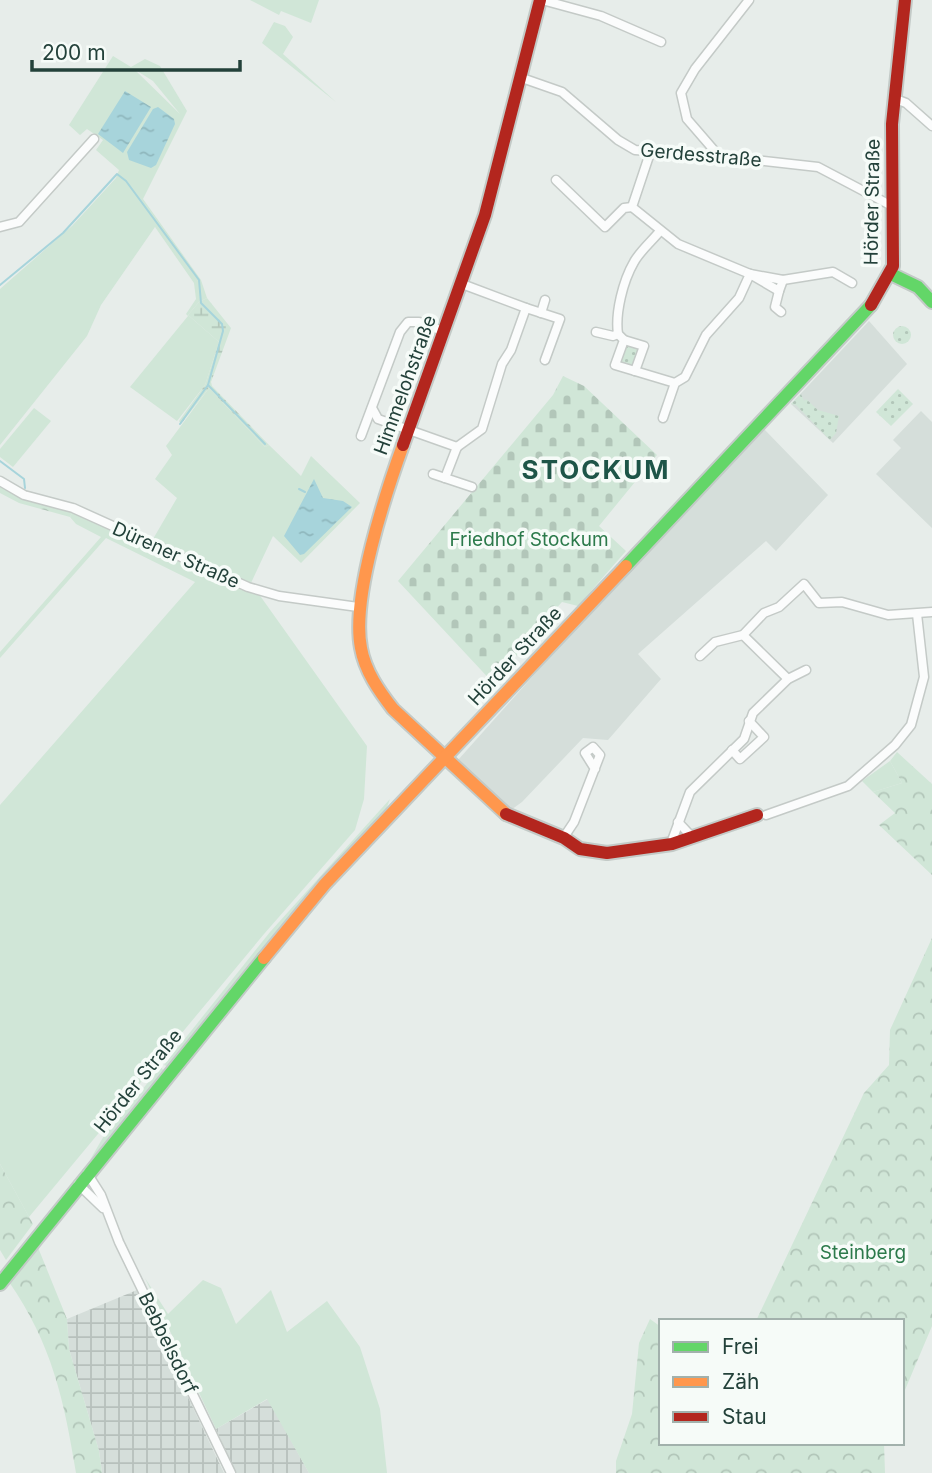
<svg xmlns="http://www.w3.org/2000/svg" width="932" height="1473" font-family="Inter,sans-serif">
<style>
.built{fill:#d5deda}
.industrial{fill:url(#industrial-grid)}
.grass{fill:#d0e6d7;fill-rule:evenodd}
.forest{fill:url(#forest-crowns)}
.wetland{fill:url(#wetland-marsh)}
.cemetery{fill:url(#cemetery-stones)}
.park{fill:url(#park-dots)}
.water{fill:url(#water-ripples)}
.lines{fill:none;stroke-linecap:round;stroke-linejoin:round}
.stream{stroke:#a7d4db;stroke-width:2}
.street-casing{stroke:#c4cac7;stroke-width:11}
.fast-casing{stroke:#c3cac7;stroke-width:16}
.slow-casing{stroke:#c3cac7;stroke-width:16}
.jam-casing{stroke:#c3cac7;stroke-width:16}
.street{stroke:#fbfcfc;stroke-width:8}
.fast{stroke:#63d668;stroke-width:12}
.slow{stroke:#ff974d;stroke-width:12}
.jam{stroke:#b3261e;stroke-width:12}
.labels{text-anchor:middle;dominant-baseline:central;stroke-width:7;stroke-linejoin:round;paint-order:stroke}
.street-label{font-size:19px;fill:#23413a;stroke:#f6fbf8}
.park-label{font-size:19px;fill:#2c7a4b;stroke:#f6fbf8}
.district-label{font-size:26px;font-weight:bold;letter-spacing:2px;fill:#1e5548;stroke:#f6fbf8}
</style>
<defs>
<pattern id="industrial-grid" width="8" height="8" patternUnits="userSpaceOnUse" patternTransform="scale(1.75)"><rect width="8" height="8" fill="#d5deda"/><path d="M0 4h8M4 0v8" fill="none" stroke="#b7c0bc"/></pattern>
<pattern id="forest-crowns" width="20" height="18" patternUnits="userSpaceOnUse" patternTransform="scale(1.75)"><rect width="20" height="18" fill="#d0e6d7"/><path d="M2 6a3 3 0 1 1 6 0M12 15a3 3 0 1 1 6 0" fill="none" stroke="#b2c6b9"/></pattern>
<pattern id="wetland-marsh" width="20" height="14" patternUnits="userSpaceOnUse" patternTransform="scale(1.75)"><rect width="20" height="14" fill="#d0e6d7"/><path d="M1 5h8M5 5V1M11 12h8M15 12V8" fill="none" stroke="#b2c6b9"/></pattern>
<pattern id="cemetery-stones" width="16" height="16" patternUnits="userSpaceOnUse" patternTransform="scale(1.75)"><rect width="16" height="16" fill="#d0e6d7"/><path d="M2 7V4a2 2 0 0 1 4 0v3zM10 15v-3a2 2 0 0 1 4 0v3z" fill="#b2c6b9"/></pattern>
<pattern id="park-dots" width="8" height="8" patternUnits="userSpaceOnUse" patternTransform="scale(1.75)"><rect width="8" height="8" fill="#d0e6d7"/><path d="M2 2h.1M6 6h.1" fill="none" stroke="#b2c6b9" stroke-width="1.8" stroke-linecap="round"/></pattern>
<pattern id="water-ripples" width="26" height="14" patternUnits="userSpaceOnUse" patternTransform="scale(1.75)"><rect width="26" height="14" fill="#a7d4db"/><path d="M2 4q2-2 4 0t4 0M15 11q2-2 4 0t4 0" fill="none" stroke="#8fb7bd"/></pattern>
</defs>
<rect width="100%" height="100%" fill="#e7edea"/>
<g class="built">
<polygon points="869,321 907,364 833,443 791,404"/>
<polygon points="921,411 932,422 932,528 876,474 901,448 893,440"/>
<polygon points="764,429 828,495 776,551 766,541 638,654 661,679 608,740 583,738 522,802 501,817 450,769 598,603"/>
</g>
<g class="industrial">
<polygon points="137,1290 224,1473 102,1473 99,1451 69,1349 67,1319"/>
<polygon points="268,1399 309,1473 236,1473 216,1429"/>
</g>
<g class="grass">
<polygon points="250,0 319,0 311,23 281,11 279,15"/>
<polygon points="274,22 285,26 293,37 283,54 336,102 262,43"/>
<path d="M113,56L131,67L145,59L160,66L187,111L143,199L201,280L207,298L199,302L188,315L219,342L205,385L177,421L130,387L188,316L186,314L196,299L194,283L155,227L101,305L87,336L0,445V289L72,226L116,178L119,170L96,150L103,140L87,129L80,135L69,125ZM134,69L153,81L180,114Z"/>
<polygon points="209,388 265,447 269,445 301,476 311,456 360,503 301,563 273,536 251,583 367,746 364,799 355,830 264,934 29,1217 0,1164 0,805 195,582 106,538 0,658 0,652 101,537 76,524 70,517 73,511 112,521 153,539 177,498 155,479 172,455 166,446"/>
<polygon points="34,408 51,421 13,467 0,457 0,449"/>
<polygon points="890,761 902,783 873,792 862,781"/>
<polygon points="390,799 384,815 169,1067 164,1065 270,932"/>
<polygon points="257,972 260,974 172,1083 171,1079"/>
<polygon points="161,1067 165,1073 90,1160 105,1134"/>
<polygon points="145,1278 168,1314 203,1280 221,1288 236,1324 271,1290 287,1332 327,1301 360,1347 380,1409 387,1473 309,1473 267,1399 216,1429"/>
</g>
<g class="forest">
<polygon points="0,483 73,511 70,517 19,503 0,493"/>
<polygon points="897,752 932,784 932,875 879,825 895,813 873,792 902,783 890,761"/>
<polygon points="932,938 932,1326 902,1397 902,1321 756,1321 864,1093 889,1065 890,1030"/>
<polygon points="0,1164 33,1224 6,1260 0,1250"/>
<path d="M37,1245L67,1319L69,1349L99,1451L102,1473H76C64,1400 52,1344 9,1282Z"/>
<polygon points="650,1319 661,1327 661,1443 884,1443 885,1473 616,1473 616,1461 632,1414 639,1343"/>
</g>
<polygon class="wetland" points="207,298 231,328 211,382 212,386 269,445 265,447 209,388 181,424 179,421 205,385 219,342 188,315 199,302"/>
<polygon class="cemetery" points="563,376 584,386 657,455 599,526 626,551 578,606 562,602 530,637 495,685 398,581 553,395"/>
<g class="park">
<circle cx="902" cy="335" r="9"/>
<polygon points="627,344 640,349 633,366 620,361"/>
<polygon points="898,389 913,404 891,426 876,412"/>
<polygon points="801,394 804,401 806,399 818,410 839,416 836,433 830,440 796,405 791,404"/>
</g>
<g class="water">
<polygon points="125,91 151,107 123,153 98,134"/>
<polygon points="158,107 174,119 175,124 156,165 151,168 129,160 127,152 153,109"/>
<polygon points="314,479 323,498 343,501 352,507 304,554 300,555 284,536"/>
</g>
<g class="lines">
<g class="stream">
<polyline points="0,285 63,233 117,174 126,181 199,280 201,303 222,324 223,331 208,385 180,424"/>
<polyline points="208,385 265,444"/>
<polyline points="0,461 24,479 25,488"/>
<polyline points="299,489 305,492"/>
</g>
<defs>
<g id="street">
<polyline points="542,0 601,16 661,42"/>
<polyline points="522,78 562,92 618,140 635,150 719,156 818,167 892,206"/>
<polyline points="893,98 906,103 932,126"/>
<polyline points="650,153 632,207 678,244 750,274 739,298 706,335 685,377 675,383 663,418"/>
<polyline points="719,156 687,119 681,93 695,69 749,0"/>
<polyline points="556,180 605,227 624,208 632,207"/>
<polyline points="0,227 19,222 94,139"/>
<path d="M660,231C652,241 640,251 634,262C623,281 615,313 618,334L624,340L615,365L675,383"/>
<polyline points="750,274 783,280 833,272 852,283"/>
<polyline points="750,274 779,291 783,280"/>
<polyline points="462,284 526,308"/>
<polyline points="779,291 775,307 781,312"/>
<polyline points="541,313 545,300"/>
<polyline points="596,332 613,336 618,334"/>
<polyline points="624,340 644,346 635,371"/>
<polyline points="372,408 378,419 457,447 482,429 502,364 511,350 526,308 560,319 545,360"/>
<polyline points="361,436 400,332 408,322 419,322 445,332"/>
<polyline points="457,447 445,478 472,487"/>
<polyline points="433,474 445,478"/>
<polyline points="0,481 24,495 73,508 248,587 279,596 358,607"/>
<polyline points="743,635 788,679"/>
<polyline points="700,656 715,642 743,635 764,613 779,607 804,584 819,603 842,602 888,615 932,612"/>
<polyline points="732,750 740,759 764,737 749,721"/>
<polyline points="766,815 848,786 895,745 911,725 924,677 917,614"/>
<polyline points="678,822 692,837"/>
<polyline points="564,837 574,822 600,755 593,747 585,753 595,769"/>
<polyline points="670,846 690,792 744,739 753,713 788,679 806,670"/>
<polyline points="87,1173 101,1195 119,1242 231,1473"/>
<polyline points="78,1184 103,1208"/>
</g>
<g id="fast">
<polyline points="891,274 918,287 932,302"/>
<polyline points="626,566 871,305"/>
<polyline points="0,1284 264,958"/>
</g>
<g id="slow">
<path d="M403,445C385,495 351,598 361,648C365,671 379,691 393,709L506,814"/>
<polyline points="264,958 325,884 626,566"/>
</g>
<g id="jam">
<polyline points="871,305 893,266 892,124 905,0"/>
<polyline points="403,445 485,215 540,0"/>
<polyline points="506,814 564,838 580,849 607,853 672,844 757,815"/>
</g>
</defs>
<use href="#street" class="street-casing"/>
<use href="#fast" class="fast-casing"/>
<use href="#slow" class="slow-casing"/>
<use href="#jam" class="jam-casing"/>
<use href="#street" class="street"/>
<use href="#fast" class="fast"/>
<use href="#slow" class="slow"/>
<use href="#jam" class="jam"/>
</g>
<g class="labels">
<g class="street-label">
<text transform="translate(701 155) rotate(5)">Gerdesstraße</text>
<text transform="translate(872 202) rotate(-89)">Hörder Straße</text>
<text transform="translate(405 385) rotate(-70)">Himmelohstraße</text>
<text transform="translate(176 555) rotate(24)">Dürener Straße</text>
<text transform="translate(515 656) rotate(-47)">Hörder Straße</text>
<text transform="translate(138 1081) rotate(-51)">Hörder Straße</text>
<text transform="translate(168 1343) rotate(64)">Bebbelsdorf</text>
</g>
<g class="park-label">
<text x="529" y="539">Friedhof Stockum</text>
<text x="863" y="1252">Steinberg</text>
</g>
<g class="district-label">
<text x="596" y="469">STOCKUM</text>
</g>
</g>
<rect x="659" y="1319" width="245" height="126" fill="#f6fbf8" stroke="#a2b1ac" stroke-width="2"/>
<rect x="673" y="1342" width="35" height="10" fill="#63d668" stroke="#a2b1ac" stroke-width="2"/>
<text x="722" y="1354" font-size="21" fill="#23413a">Frei</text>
<rect x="673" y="1377" width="35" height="10" fill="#ff974d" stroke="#a2b1ac" stroke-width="2"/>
<text x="722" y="1389" font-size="21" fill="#23413a">Zäh</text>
<rect x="673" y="1412" width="35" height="10" fill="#b3261e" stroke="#a2b1ac" stroke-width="2"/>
<text x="722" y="1424" font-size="21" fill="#23413a">Stau</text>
<path d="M32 60v10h208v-10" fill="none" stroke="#23413a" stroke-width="3.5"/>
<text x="42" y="60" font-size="21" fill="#23413a" stroke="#f6fbf8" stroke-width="5" paint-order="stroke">200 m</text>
</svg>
